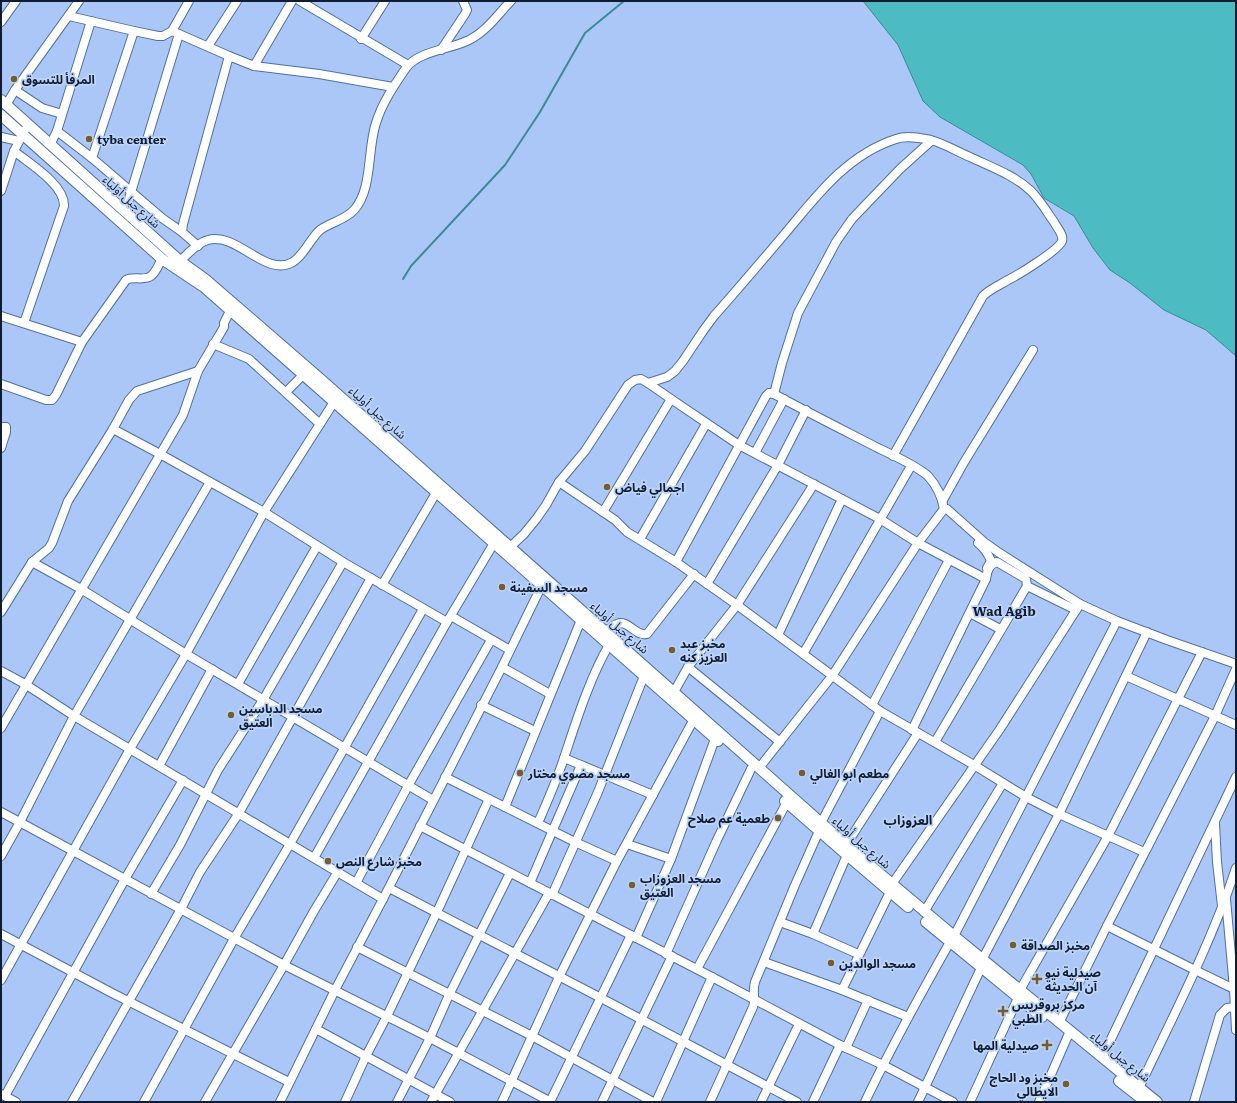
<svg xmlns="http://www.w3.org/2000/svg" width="1237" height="1103" font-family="Literata,'Noto Sans Arabic',serif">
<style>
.water{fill:#4cbbc2;stroke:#3a8b97}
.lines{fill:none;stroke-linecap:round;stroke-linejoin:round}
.stream{stroke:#3a8b97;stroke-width:2}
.minor-casing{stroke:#4f6fa6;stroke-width:10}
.major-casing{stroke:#4f6fa6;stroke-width:12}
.minor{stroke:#fff;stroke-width:8}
.major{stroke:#fff;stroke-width:10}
.poi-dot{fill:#765c2e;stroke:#bdd4f8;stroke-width:1.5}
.labels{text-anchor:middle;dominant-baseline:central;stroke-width:3.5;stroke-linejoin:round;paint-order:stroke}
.poi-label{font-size:12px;font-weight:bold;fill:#0f1c32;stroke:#bdd4f8;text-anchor:start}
.street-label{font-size:12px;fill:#0f1c32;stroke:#bdd4f8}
.neighbourhood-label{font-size:13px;font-weight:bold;fill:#0f1c32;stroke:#bdd4f8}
</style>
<rect width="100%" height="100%" fill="#aac7f7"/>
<polygon class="water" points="863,1 1236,1 1236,356 1206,330 1164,310 1130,283 1110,270 1093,248 1074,216 1044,198 1031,174 1023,165 940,117 923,101 898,45"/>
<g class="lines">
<polyline class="stream" points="403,279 411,266 505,165 540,112 585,33 624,1"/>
<defs>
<g id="minor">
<polyline points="300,1 408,65"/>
<polyline points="69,16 134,31 158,36 163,36 172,31 189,1"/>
<polyline points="1,22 16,1"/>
<polyline points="172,31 229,56 254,66 319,74 393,87"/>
<polyline points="361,39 385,1"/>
<polyline points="208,46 237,1"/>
<polyline points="441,50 465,14 467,10 463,1"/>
<polyline points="254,66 292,1"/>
<polyline points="15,90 42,108 62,114"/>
<polyline points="6,105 15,90 79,1"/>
<polyline points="57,131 92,158 162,218 182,232"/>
<polyline points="1,137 19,141"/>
<polyline points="50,145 57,131 91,21"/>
<path d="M14,151C30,164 65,185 64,206L24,323"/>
<polyline points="92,158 134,31"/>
<polyline points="1,191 14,151 25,130"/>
<polyline points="125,212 179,34"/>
<polyline points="198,246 182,232 183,224 229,56"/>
<path d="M180,261C188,254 197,243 208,240C238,232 265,278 293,262C305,254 310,239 320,230C331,222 345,220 354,210C373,189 367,149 376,123C382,103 395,84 406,68C418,51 452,49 469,40C486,32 498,14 511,1"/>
<path d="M1,316L82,342L126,280C133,276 145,281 151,276C156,272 159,264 162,259"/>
<polyline points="213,344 249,359 320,424"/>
<path d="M648,383L667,377L675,371L683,361L703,331L714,316C737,290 760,263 783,236C815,198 846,155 896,139C906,135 921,138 931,140C945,144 958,152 970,157C991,167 1014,175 1031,191C1040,200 1047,212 1054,222C1057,228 1064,235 1062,241C1059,250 1018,275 1008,280C1000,285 990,289 983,296L893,456"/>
<polyline points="1,384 46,400 52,400 56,395 82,342"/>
<polyline points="286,392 303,375"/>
<polyline points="774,394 782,363 798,313 836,242 852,219 900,169 931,141"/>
<polyline points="1,427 6,427 6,432 1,448"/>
<polyline points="113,429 160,454 264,512 343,562 447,622"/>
<polyline points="755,453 784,399"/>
<polyline points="559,482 615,520 627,532 676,562 737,605 880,711 974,765 1026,797 1059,814 1144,852"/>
<polyline points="943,500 963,464 1033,350"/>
<polyline points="603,512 671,399"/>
<polyline points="640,539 706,424"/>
<path d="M978,543C984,548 988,553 991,561L987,568"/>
<polyline points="510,547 524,534 537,518 546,505 559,482 585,451 628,385 635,380 641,379 648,383 671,399 739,445 880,519 918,543 986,579"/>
<polyline points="32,562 81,589 186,654 433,800"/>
<path d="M676,562L766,396L769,393L774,394C809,413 845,431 880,449C893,455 919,468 928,476C937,486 942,496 944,509"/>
<polyline points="707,584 778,465 806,410"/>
<polyline points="382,585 436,493"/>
<polyline points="1,612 32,562 49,548 52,543 68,501 113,429 129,400 137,391 198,371"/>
<polyline points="970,613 1000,629"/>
<polyline points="451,616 510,650"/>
<path d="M606,631C609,629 613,625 617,624C628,619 636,637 647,634L694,574"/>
<polyline points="778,635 842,499"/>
<polyline points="803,654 911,466"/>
<polyline points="502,667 550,694"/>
<polyline points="688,667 780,742"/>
<polyline points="1,671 25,684 74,716 383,899"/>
<polyline points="1126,676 1236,725"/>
<polyline points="238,684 317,546"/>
<polyline points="674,692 688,667 737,605 814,484"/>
<polyline points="481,705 535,731"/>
<polyline points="872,705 949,560"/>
<polyline points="1,728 183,415 198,371 224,327 224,323 233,305"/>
<path d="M912,730L986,579C987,571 989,564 997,562L1026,579L1027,586L1076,610"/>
<polyline points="935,742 1027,586"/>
<polyline points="564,758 653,795"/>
<polyline points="159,766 212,669"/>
<polyline points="759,768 832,676 918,543 944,509 947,509 984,542 998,552 1080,604 1117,621 1167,640 1236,664"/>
<polyline points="445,777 575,842 617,861"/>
<polyline points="505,807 581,620"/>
<polyline points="1,812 284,965 430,1038 551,1102"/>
<path d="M538,823C547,802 557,780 564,758C576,722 590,677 609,645"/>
<polyline points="821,823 880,711"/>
<polyline points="1215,824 1217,862 1222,906"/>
<polyline points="420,826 712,977 840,1045 883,1065 953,1102"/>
<polyline points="627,844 671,859"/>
<polyline points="846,845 918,733"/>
<polyline points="1,856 20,822 74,716 210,482"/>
<polyline points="314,858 447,622 494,543"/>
<polyline points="356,883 408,786 491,640"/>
<polyline points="530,883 581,765"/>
<polyline points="892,884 1000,729 1080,604"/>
<polyline points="389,888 601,998 797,1102"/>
<polyline points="151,894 180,845 218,770 263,700 343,562"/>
<polyline points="552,895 598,792 644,676"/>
<polyline points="1226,899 1234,989 1236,1030"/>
<polyline points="924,912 1003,783"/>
<polyline points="780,922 813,934 858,954"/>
<polyline points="1107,926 1195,970 1236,990"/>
<polyline points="1,934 112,993 289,1082"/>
<polyline points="813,934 847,855"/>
<polyline points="954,936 1117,621"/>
<polyline points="636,938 671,859 715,739"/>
<polyline points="357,947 532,1036 653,1102"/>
<polyline points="666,954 717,840 751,769"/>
<polyline points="982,960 1059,814 1147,632"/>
<polyline points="764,962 842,990 908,1017"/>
<polyline points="697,969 787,802"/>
<polyline points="1,980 130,749 186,654 264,512 334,402"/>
<polyline points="842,990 890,892"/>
<polyline points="1020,990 1108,836 1202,652"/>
<polyline points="1059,1023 1107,926 1215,716 1236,669"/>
<polyline points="316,1029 450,1102"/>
<polyline points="846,1048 868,1000"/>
<polyline points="1102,1058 1236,777"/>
<path d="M1139,1088C1173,1016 1211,944 1236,868"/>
<polyline points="1,1094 16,1102"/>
<polyline points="5,1096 125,879 183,780"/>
<polyline points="72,1102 181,909 200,872 239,813 371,578"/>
<polyline points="144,1102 235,937 290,844 423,609"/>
<polyline points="205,1102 284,965 314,911 337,873"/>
<polyline points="280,1102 335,990 383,899 502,667 542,585"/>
<polyline points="345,1102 366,1056 387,1016 437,912 489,799"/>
<polyline points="397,1102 430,1038 449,995 510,873"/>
<polyline points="431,1102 549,893"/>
<polyline points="502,1102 559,977 617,861 694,719"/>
<polyline points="550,1102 631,935"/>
<polyline points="602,1102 672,956"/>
<polyline points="656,1102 712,977"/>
<path d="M710,1102L753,1007C756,999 752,991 755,982L795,885L819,831"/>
<polyline points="761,1102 799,1024"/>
<polyline points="813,1102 840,1045"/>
<path d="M865,1102C891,1047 920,995 950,942"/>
<polyline points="918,1102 981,968"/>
<polyline points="970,1102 1018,998"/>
<polyline points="1039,1102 1070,1031"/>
<polyline points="1194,1102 1220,1015 1227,1008 1235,1007"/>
</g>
<g id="major">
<polyline points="1,100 180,261 205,279 317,376 846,845 954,936 1157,1102"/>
<polyline points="1,115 162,259 204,287 718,741"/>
<polyline points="785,801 847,855 908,907"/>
<polyline points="926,922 1042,1017"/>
<polyline points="1119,1081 1146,1102"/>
</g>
</defs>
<use href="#minor" class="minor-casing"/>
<use href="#major" class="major-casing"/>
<use href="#minor" class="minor"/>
<use href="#major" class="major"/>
</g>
<g class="poi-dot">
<circle cx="14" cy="79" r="4"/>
<circle cx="89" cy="139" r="4"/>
<circle cx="607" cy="487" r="4"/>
<circle cx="502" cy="587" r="4"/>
<circle cx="672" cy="650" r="4"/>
<circle cx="231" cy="715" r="4"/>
<circle cx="520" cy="773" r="4"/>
<circle cx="802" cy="773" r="4"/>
<circle cx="778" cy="818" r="4"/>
<circle cx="328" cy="861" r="4"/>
<circle cx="632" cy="885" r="4"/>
<circle cx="1013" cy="945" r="4"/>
<circle cx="831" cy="963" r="4"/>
<path d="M1035 973h4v4h4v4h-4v4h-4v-4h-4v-4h4z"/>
<path d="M1001 1005h4v4h4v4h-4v4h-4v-4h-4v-4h4z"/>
<path d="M1045 1039h4v4h4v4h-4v4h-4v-4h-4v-4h4z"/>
<circle cx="1066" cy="1084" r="4"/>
</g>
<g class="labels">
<g class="poi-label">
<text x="22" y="79">المرفأ للتسوق</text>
<text x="97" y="139">tyba center</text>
<text x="615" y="487">اجمالي فياض</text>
<text x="510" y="587">مسجد السفينة</text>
<text x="680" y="643">مخبز عبد<tspan x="680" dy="14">العزيز كنه</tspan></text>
<text x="239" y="708">مسجد الدباسين<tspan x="239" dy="14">العتيق</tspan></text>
<text x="528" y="773">مسجد مضوي مختار</text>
<text x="810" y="773">مطعم ابو الغالي</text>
<text x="770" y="818" text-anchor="end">طعمية عم صلاح</text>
<text x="336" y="861">مخبز شارع النص</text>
<text x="640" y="878">مسجد العزوزاب<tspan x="640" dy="14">العتيق</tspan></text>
<text x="1021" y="945">مخبز الصداقة</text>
<text x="839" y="963">مسجد الوالدين</text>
<text x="1045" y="972">صيدلية نيو<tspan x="1045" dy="14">آن الحديثة</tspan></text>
<text x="1012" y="1004">مركز بروقريس<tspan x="1012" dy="14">الطبي</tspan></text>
<text x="1039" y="1045" text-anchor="end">صيدلية المها</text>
<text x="1058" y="1077" text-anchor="end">مخبز ود الحاج<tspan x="1058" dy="14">الايطالي</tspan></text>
</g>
<g class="street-label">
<text transform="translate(132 201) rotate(42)">شارع جبل أولياء</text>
<text transform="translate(378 412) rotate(42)">شارع جبل أولياء</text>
<text transform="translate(620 627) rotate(41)">شارع جبل أولياء</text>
<text transform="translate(862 842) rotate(41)">شارع جبل أولياء</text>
<text transform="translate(1121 1056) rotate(39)">شارع جبل أولياء</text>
</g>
<g class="neighbourhood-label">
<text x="1004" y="610">Wad Agib</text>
<text x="908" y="819">العزوزاب</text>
</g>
</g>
<rect width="1237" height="1103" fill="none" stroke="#0f1c32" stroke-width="4"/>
</svg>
